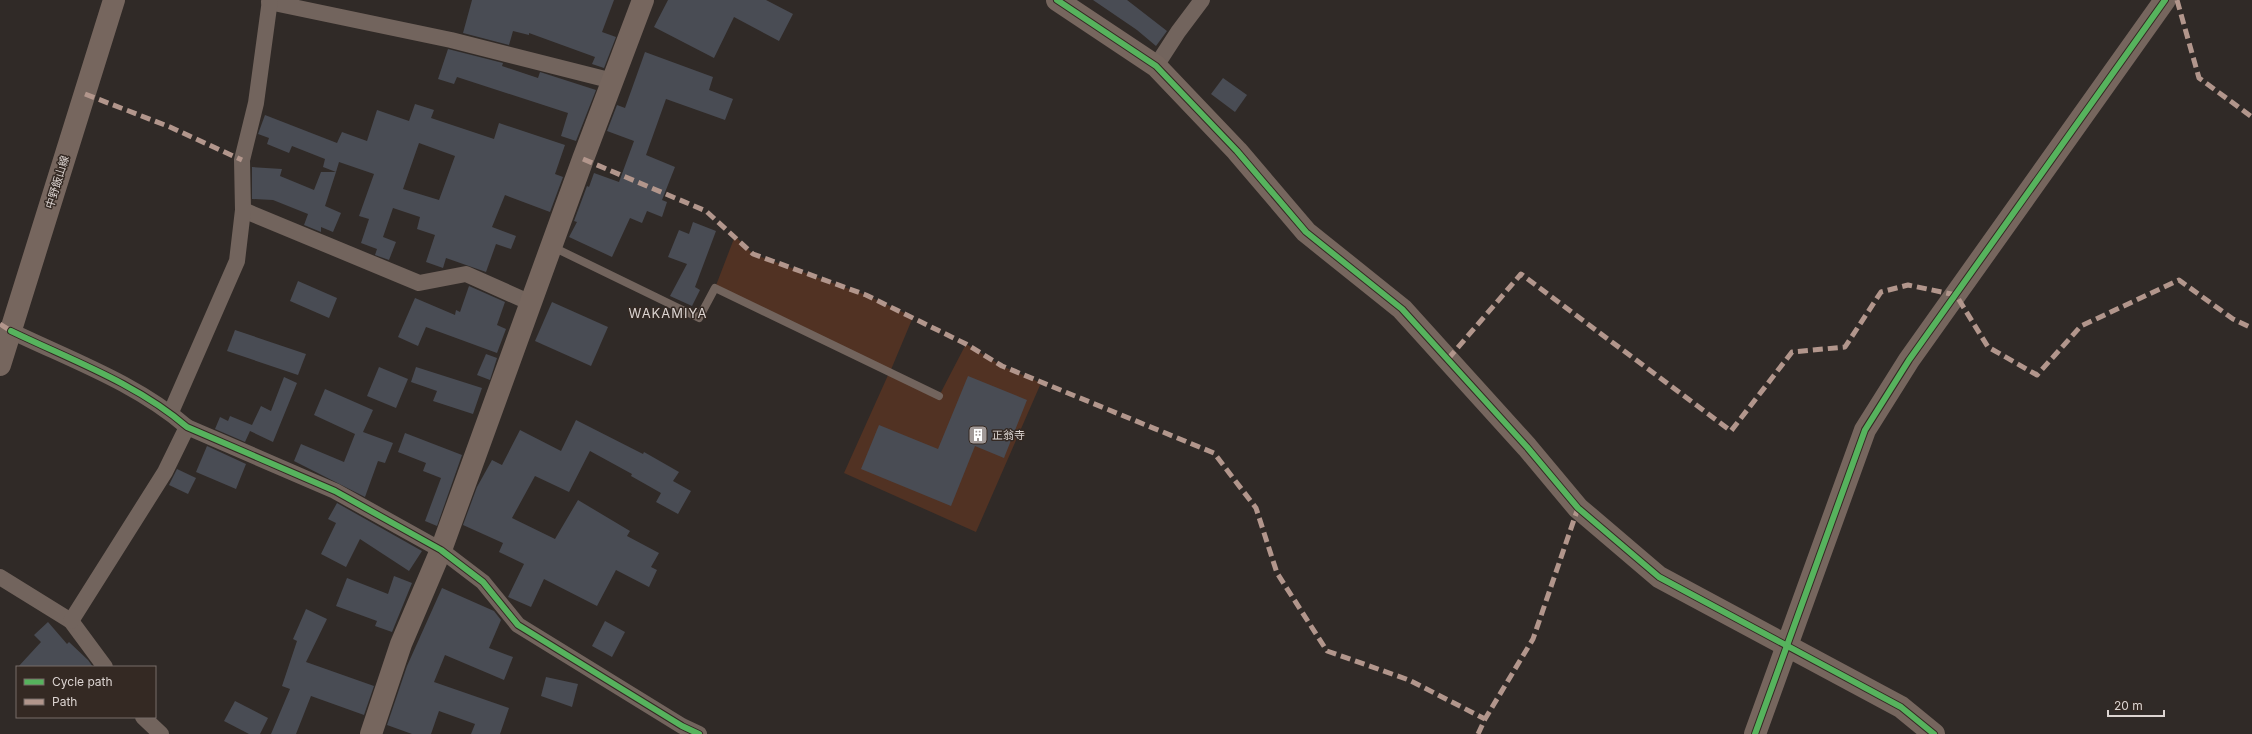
<svg xmlns="http://www.w3.org/2000/svg" width="2252" height="734" font-family="Inter,'Noto Sans JP',sans-serif">
<style>
.green{fill:#513223}
.building{fill:#494c54;fill-rule:evenodd}
.lines{fill:none;stroke-linecap:round;stroke-linejoin:round}
.lane{stroke:#72645d;stroke-width:8}
.street{stroke:#72645d;stroke-width:16}
.secondary{stroke:#76665e;stroke-width:22}
.quiet{stroke:#b2968c;stroke-width:5;stroke-dasharray:10 5;stroke-linecap:butt}
.cycleway-casing{stroke:#342923;stroke-width:8}
.cycleway{stroke:#56b35d;stroke-width:6}
.labels{text-anchor:middle;dominant-baseline:central;stroke-width:3;stroke-linejoin:round;paint-order:stroke}
.street-label{font-size:11px;fill:#dcd4d1;stroke:#342923}
.poi-label{font-size:11px;fill:#dcd4d1;stroke:#342923;text-anchor:start}
.quarter-label{font-size:13px;letter-spacing:1px;fill:#dcd4d1;stroke:#342923}
</style>
<rect width="100%" height="100%" fill="#302a27"/>
<polygon class="green" points="735,236 753,254 866,295 913,317 890,372 939,396 966,344 1002,366 1041,383 976,532 844,473 889,373 715,288"/>
<g class="building">
<polygon points="472,0 614,0 602,32 616,37 604,68 592,64 595,57 529,33 529,35 513,31 509,45 463,33"/>
<polygon points="668,0 766,0 793,14 779,41 734,17 714,58 654,27"/>
<polygon points="1093,0 1127,0 1167,31 1156,46 1137,30"/>
<polygon points="448,49 503,63 502,66 538,78 540,72 596,90 576,141 561,136 568,113 457,77 454,84 438,79"/>
<polygon points="645,52 713,77 709,90 733,99 725,120 666,99 646,155 675,167 662,200 667,202 662,217 647,211 642,223 630,218 612,257 569,237 577,222 574,221 587,186 589,187 594,173 619,182 634,141 607,131 617,105 625,108"/>
<polygon points="1223,78 1247,95 1235,112 1211,94"/>
<path d="M415,104L434,110L431,118L494,139L499,123L565,145L555,174L563,177L550,212L505,195L492,227L516,236L511,249L496,244L486,272L446,258L443,268L426,262L435,235L417,229L420,217L393,208L383,237L396,242L389,260L375,255L377,249L361,243L369,219L359,216L374,174L339,162L336,172L323,167L325,159L292,146L289,153L267,144L269,138L258,134L265,115L337,143L342,132L367,141L377,110L409,121ZM419,143L455,156L439,200L403,189Z"/>
<polygon points="252,167 282,169 280,176 314,190 321,172 336,172 325,206 341,213 333,232 321,227 321,232 304,225 308,214 273,200 252,199"/>
<polygon points="693,222 716,231 695,287 700,290 692,306 670,296 687,264 668,257 679,230 689,234"/>
<polygon points="298,281 337,298 329,318 290,301"/>
<polygon points="469,286 505,302 497,325 506,329 497,353 426,327 418,346 398,337 415,298 455,315 456,310 460,312"/>
<polygon points="552,302 608,327 591,366 535,341"/>
<polygon points="235,330 306,354 298,375 227,351"/>
<polygon points="486,354 497,358 490,380 477,375"/>
<polygon points="379,367 408,379 396,408 367,396"/>
<polygon points="416,367 482,388 473,414 433,401 437,391 411,382"/>
<polygon points="968,376 1027,400 1004,458 975,446 951,506 861,469 879,425 938,449"/>
<polygon points="284,377 297,383 273,442 250,431 245,442 215,429 220,417 228,421 230,416 252,425 261,406 271,411"/>
<polygon points="325,389 373,410 363,432 393,443 385,463 378,461 365,497 294,461 301,444 344,462 355,434 314,415"/>
<polygon points="576,420 643,454 644,452 679,472 673,481 691,491 678,514 656,502 661,493 631,476 632,474 590,451 569,492 535,476 512,518 555,539 578,500 630,531 627,536 659,553 651,567 657,570 649,587 616,570 597,606 544,579 531,607 508,597 524,564 499,552 503,543 463,525 477,487 492,460 502,465 520,430 561,451"/>
<polygon points="405,433 462,455 437,526 425,521 441,478 423,471 426,463 398,452"/>
<polygon points="207,446 246,464 236,489 196,472"/>
<polygon points="177,469 196,478 188,494 169,485"/>
<polygon points="337,503 422,551 409,571 360,539 346,567 321,554 336,523 328,519"/>
<polygon points="394,576 412,583 392,632 375,626 377,621 336,606 347,578 388,594"/>
<polygon points="442,588 494,611 501,620 489,648 513,657 504,680 445,655 434,682 509,708 500,734 471,734 475,724 439,711 431,734 412,734 387,725 407,666"/>
<polygon points="306,609 327,619 306,662 374,686 364,715 311,696 296,734 271,734 290,689 282,686 297,641 293,639"/>
<polygon points="605,621 625,632 612,657 592,646"/>
<polygon points="48,622 67,644 69,642 88,660 93,667 18,667 41,642 34,635"/>
<polygon points="546,677 578,684 572,707 541,696"/>
<polygon points="235,701 268,718 260,734 249,734 224,721"/>
</g>
<g class="lines">
<polyline class="lane" points="553,247 699,318 715,288 939,396"/>
<g class="street">
<polyline points="269,2 451,40 613,81"/>
<polyline points="1156,66 1178,32 1202,0"/>
<polyline points="243,210 419,283 466,274 531,303"/>
<path d="M11,331C71,360 136,383 187,427L335,491L441,550L483,582L518,625L682,726L699,734"/>
<polyline points="171,412 237,261 243,210 242,160 256,103 270,0"/>
<polyline points="0,577 71,621 105,667"/>
<polyline points="71,621 165,472 187,427"/>
<polyline points="143,717 161,734"/>
</g>
<g class="secondary">
<polyline points="1057,0 1156,66 1237,151 1306,232 1402,309 1527,447 1578,508 1659,577 1901,707 1934,734"/>
<polyline points="0,365 114,0"/>
<polyline points="371,734 401,644 441,550 583,159 643,0"/>
<polyline points="1755,734 1865,430 1909,360 2165,0"/>
</g>
<g class="quiet">
<polyline points="2177,0 2199,78 2252,117"/>
<polyline points="85,94 170,127 242,160"/>
<polyline points="583,159 706,211 753,254 866,295 966,344 1002,366 1214,453 1256,508 1277,573 1327,651 1409,680 1485,719"/>
<polyline points="0,324 11,331"/>
<polyline points="1448,359 1521,274 1731,431 1792,352 1845,347 1881,292 1908,285 1956,295 1988,347 2037,375 2081,326 2179,280 2233,319 2252,328"/>
<polyline points="1478,734 1485,719 1533,639 1578,508"/>
</g>
<defs>
<g id="cycleway">
<polyline points="1057,0 1156,66 1237,151 1306,232 1402,309 1527,447 1578,508 1659,577 1901,707 1934,734"/>
<path d="M11,331C71,360 136,383 187,427L335,491L441,550L483,582L518,625L682,726L699,734"/>
<polyline points="1755,734 1865,430 1909,360 2165,0"/>
</g>
</defs>
<use href="#cycleway" class="cycleway-casing"/>
<use href="#cycleway" class="cycleway"/>
</g>
<defs>
<symbol id="building-square" viewBox="-11 -11 22 22"><rect x="-9" y="-9" width="18" height="18" rx="4" fill="#a09896" stroke="#342923"/><path d="M-4-6H4V6H1V3H-1V6H-4ZM-2.5-4.3h1.7v1.8h-1.7ZM.8-4.3h1.7v1.8H.8ZM-2.5-1h1.7V.8h-1.7ZM.8-1h1.7V.8H.8Z" fill="#fff"/></symbol>
</defs>
<g fill-rule="evenodd">
<use href="#building-square" x="967" y="424" width="22" height="22"/>
</g>
<g class="labels">
<g class="street-label">
<text transform="translate(57 182) rotate(-73)">中野飯山線</text>
</g>
<g class="poi-label">
<text x="992" y="435">正翁寺</text>
</g>
<g class="quarter-label">
<text x="668" y="313">WAKAMIYA</text>
</g>
</g>
<rect x="16" y="666" width="140" height="52" fill="#342923" stroke="#776d69"/>
<rect x="24" y="679" width="20" height="6" fill="#56b35d" stroke="#776d69"/>
<text x="52" y="686" font-size="12" fill="#dcd4d1">Cycle path</text>
<rect x="24" y="699" width="20" height="6" fill="#b2968c" stroke="#776d69"/>
<text x="52" y="706" font-size="12" fill="#dcd4d1">Path</text>
<path d="M2108 710v6h56v-6" fill="none" stroke="#dcd4d1" stroke-width="2"/>
<text x="2114" y="710" font-size="12" fill="#dcd4d1" stroke="#342923" stroke-width="3" paint-order="stroke">20 m</text>
</svg>
